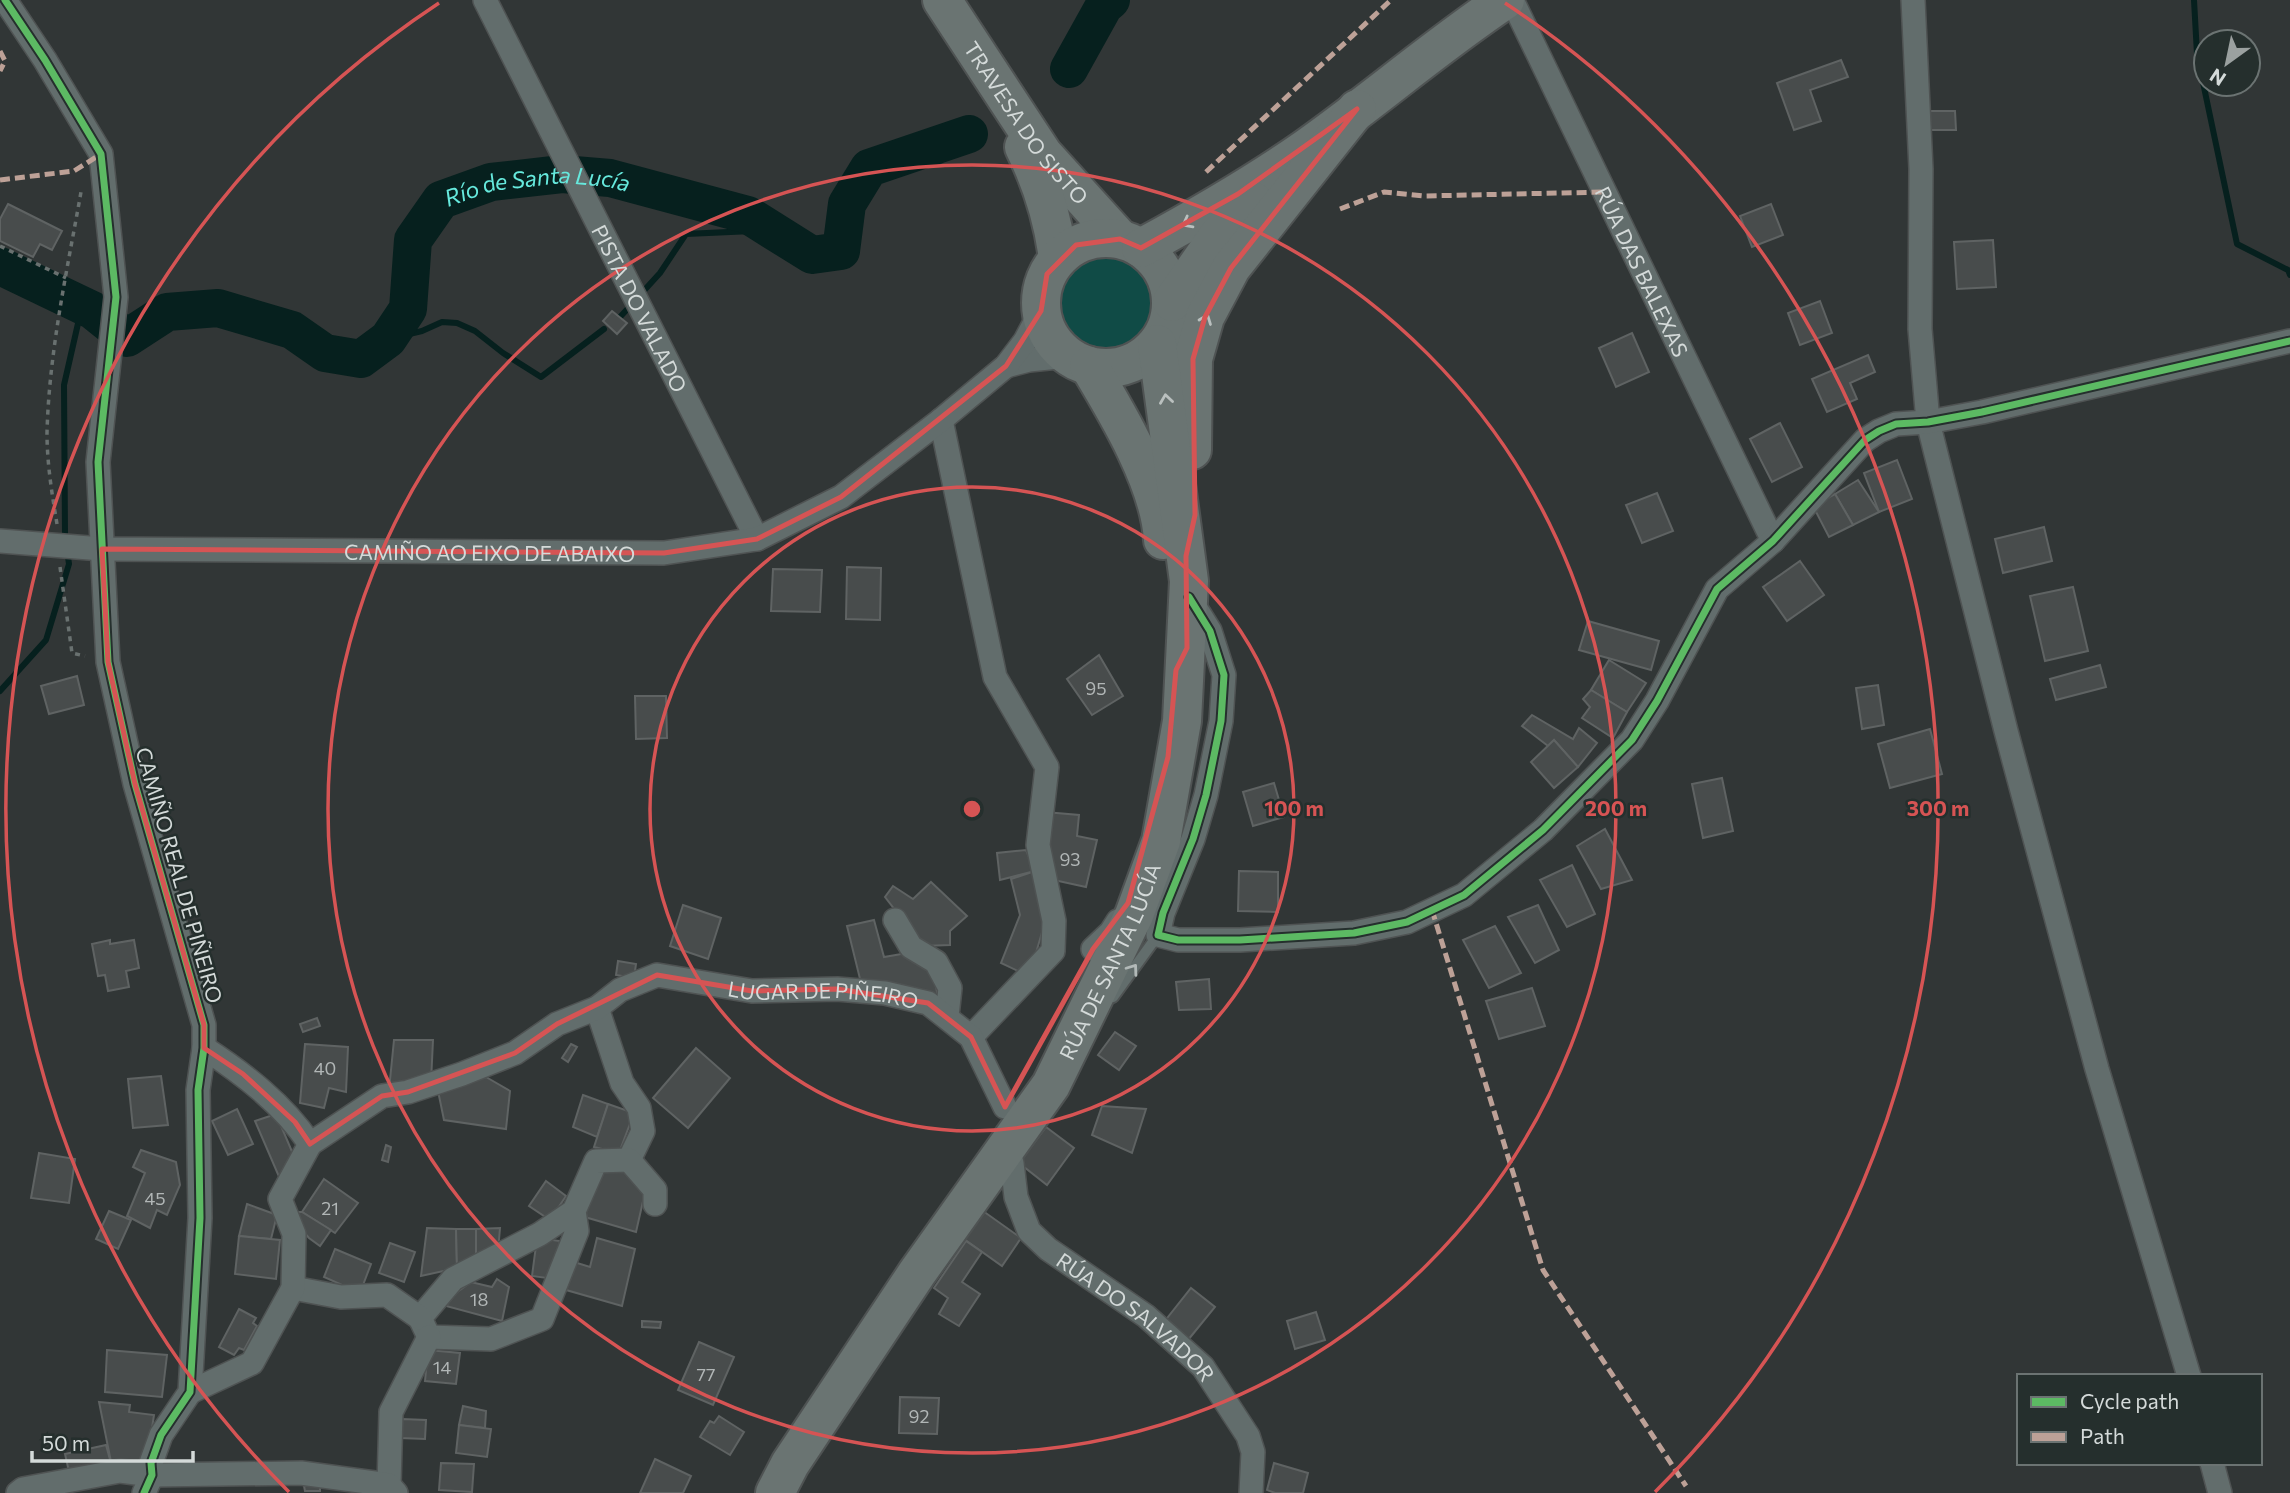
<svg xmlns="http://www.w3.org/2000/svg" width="2290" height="1493" font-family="Commissioner,sans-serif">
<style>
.green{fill:#104b46}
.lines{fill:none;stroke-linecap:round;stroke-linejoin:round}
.stream{stroke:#06201e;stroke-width:6}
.river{stroke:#06201e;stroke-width:38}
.building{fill:#484c4c;stroke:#5f6363;stroke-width:2}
.lane-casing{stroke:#4f5353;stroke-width:14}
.street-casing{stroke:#4f5353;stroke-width:26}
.highway-casing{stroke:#4f5353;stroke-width:42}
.path{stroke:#697170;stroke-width:3.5;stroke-dasharray:5 5;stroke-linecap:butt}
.lane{stroke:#626d6c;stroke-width:10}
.street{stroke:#626d6c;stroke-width:23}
.highway{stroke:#6a7472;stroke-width:38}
.quiet{stroke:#bda197;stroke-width:5;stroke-dasharray:10 5;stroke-linecap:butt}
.cycleway-casing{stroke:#252f2d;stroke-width:11}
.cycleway{stroke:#5cba63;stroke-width:7}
.oneway{stroke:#bac0bf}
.oneway2{stroke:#b2b9b8}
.marked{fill:none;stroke:#d65454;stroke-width:5;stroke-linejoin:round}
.ring{fill:none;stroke:#d65454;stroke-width:3.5}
.labels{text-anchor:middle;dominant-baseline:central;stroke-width:5;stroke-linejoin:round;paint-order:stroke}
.number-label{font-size:18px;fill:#b1b6b6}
.street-label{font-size:21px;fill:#d4dad9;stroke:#252f2d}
.water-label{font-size:23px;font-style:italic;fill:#66e9dd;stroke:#252f2d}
.centre{fill:#d65454;stroke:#252f2d;stroke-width:3.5}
.ring-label{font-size:21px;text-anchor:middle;font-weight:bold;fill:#d65454;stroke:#252f2d;stroke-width:5;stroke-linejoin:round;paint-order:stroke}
</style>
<rect width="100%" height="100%" fill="#313636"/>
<circle class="green" cx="1106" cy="305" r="47"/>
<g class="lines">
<g class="stream">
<polyline points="2194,0 2197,54 2237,244 2288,270 2290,275"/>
<polyline points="640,295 660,273 686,234 772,230"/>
<polyline points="620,317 633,303"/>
<polyline points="388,339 422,331 442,322 457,323 475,331 503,353 541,377 604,329"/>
<polyline points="0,691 46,640 69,564 65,535 64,385 82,306"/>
</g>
<g class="river">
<polyline points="1069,69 1104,6 1111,0"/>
<path id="s1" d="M0,266L92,310L127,338L167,312L218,308L292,330L325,353L361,359L388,339L408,309L413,240L441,200L491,182L562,174L610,178L748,215L812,255L841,251L847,204L869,168L969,134"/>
</g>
</g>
<g class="building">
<polygon points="1841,60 1848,77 1810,90 1821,121 1794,130 1777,83"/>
<polygon points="1927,111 1955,111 1956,130 1927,130"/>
<polygon points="8,204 62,231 52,250 40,244 33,257 0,241 0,219"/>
<polygon points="1771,204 1783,235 1752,247 1740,216"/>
<polygon points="1993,240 1996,287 1957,289 1954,242"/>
<polygon points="1820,301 1832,333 1800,345 1788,313"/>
<polygon points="612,311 627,323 617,334 603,321"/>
<polygon points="1632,333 1649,372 1616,387 1599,348"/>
<polygon points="1868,355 1875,372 1850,383 1857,399 1827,412 1812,379"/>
<polygon points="1780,423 1802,467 1772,482 1750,439"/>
<polygon points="1897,460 1912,499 1879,512 1864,473"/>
<polygon points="1858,480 1879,512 1853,525 1835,494"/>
<polygon points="1657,493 1673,531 1642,543 1626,505"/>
<polygon points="1835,494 1853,525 1829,537 1813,506"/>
<polygon points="2044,527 2052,561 2003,573 1995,539"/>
<polygon points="1800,561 1824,595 1787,621 1763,587"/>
<polygon points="847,567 881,568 880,620 846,619"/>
<polygon points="773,569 822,570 820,612 771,611"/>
<polygon points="2073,587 2088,651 2045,661 2030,596"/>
<polygon points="1588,621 1659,641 1651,670 1579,650"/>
<polygon points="1099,655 1123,696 1092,715 1067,679"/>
<polygon points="1609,660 1646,683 1627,712 1591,690"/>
<polygon points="2100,665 2106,687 2056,700 2050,679"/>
<polygon points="77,676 84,705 49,714 41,686"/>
<polygon points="1878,685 1884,725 1862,729 1856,688"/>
<polygon points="1591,690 1627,712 1613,738 1582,718 1590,707 1583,699"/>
<polygon points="635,696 666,696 667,738 636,739"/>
<polygon points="1532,715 1573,739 1579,728 1597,743 1578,767 1554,740 1548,746 1522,726"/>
<polygon points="1930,729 1942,774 1890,788 1878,744"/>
<polygon points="1554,740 1578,767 1554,788 1531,762"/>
<polygon points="1722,778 1733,831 1703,838 1692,784"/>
<polygon points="1274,783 1284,817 1253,826 1243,792"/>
<polygon points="1045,812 1079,815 1077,836 1097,840 1086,887 1049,879"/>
<polygon points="1605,829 1632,880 1601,889 1577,846"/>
<polygon points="1026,850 1035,871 1000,880 997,853"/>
<polygon points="1572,865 1595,914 1567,927 1540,880"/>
<polygon points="1035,871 1045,922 1036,953 1018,971 1001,963 1020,915 1011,879"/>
<polygon points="1239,871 1278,872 1278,912 1238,911"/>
<polygon points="931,882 967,916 950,931 950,945 923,946 885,897 893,886 913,899"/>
<polygon points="683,905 721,918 708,959 670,946"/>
<polygon points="1538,905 1559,950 1535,963 1508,917"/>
<polygon points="874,920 884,957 907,953 934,972 938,999 861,983 847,926"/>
<polygon points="1495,926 1521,973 1489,988 1463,940"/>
<polygon points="110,940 110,944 134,940 139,968 126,971 129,987 108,991 105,975 98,976 92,944"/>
<polygon points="618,961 636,964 634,978 616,975"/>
<polygon points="1209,979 1211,1009 1179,1010 1176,982"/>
<polygon points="1532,988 1545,1026 1499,1039 1486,1001"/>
<polygon points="317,1018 320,1026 303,1032 300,1024"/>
<polygon points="1115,1032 1136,1046 1119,1070 1098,1055"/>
<polygon points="394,1040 433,1040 431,1082 389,1090"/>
<polygon points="305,1044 348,1047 346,1092 329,1088 324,1108 300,1103"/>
<polygon points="571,1044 577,1047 568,1062 562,1058"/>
<polygon points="696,1048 730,1078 688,1128 653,1098"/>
<polygon points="161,1076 168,1125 133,1128 128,1079"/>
<polygon points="486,1077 510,1091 506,1129 444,1120 438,1091 459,1083"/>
<polygon points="583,1095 608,1104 597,1137 573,1127"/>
<polygon points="608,1104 634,1113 619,1153 594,1147"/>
<polygon points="1102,1106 1146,1109 1132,1153 1092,1135"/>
<polygon points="237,1109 253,1144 228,1155 212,1121"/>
<polygon points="276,1114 296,1161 283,1186 255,1121"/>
<polygon points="1046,1127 1074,1148 1047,1185 1019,1163"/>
<polygon points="386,1145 391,1147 388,1162 382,1160"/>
<polygon points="141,1150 176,1162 180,1185 167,1215 157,1210 150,1228 127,1216 145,1173 133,1167"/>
<polygon points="39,1153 75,1159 69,1203 31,1198"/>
<polygon points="617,1165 646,1188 636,1232 578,1215 596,1172"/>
<polygon points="324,1179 358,1203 335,1233 302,1212"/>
<polygon points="546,1181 566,1196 550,1220 529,1206"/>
<polygon points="247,1204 277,1215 271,1239 239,1236"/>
<polygon points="109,1211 131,1220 118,1249 96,1239"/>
<polygon points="983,1211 1021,1238 1002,1266 964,1239"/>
<polygon points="296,1212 302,1212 331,1230 320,1246 309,1238 296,1223"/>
<polygon points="427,1228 456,1229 457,1268 421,1276"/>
<polygon points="500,1228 498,1251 476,1261 476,1229"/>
<polygon points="456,1229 476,1229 476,1261 457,1268"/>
<polygon points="239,1236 280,1240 276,1279 235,1274"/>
<polygon points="537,1238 560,1241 554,1279 532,1276"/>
<polygon points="597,1238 635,1249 622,1306 566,1290 574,1262 590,1267"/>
<polygon points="966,1241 982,1252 962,1282 980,1294 959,1326 939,1314 948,1298 934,1288"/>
<polygon points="390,1243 415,1252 404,1282 379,1273"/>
<polygon points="335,1249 371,1264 360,1293 324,1277"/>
<polygon points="497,1279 509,1287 502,1321 446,1306 456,1293 471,1282 492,1287"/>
<polygon points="1191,1288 1215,1307 1188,1340 1164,1322"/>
<polygon points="239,1309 256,1318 253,1323 257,1326 244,1350 239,1348 234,1355 219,1347"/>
<polygon points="1316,1312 1325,1340 1295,1349 1287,1321"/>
<polygon points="642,1321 661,1322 660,1328 642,1327"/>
<polygon points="699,1342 734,1357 713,1405 678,1390"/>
<polygon points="107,1350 167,1355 162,1397 105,1392"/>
<polygon points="428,1350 460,1353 456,1384 425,1381"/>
<polygon points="900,1397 939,1398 937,1434 899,1433"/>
<polygon points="99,1402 130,1405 129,1412 154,1415 150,1441 141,1467 112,1467"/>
<polygon points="463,1406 486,1411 485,1428 459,1425"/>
<polygon points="719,1416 744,1432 730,1455 700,1437 710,1421 714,1423"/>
<polygon points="402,1419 426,1420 425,1439 400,1438"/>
<polygon points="459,1425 491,1429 487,1457 456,1453"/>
<polygon points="106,1445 112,1467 70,1476 65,1454"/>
<polygon points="655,1459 691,1476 683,1493 640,1493"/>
<polygon points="441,1463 474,1464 472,1492 439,1490"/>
<polygon points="1274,1463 1308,1473 1303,1493 1275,1493 1267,1490"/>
<polygon points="304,1486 320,1486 320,1491 305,1491"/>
</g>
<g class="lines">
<defs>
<polyline id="lane" points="1113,997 1158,935"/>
<g id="street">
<polyline points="5,0 45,60 101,154 116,297 98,462 108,662 135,784 204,1025 204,1048 198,1090 200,1218 190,1392 161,1435 151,1463 152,1475 144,1493"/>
<path id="s2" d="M485,0L757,539"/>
<path id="s3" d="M1512,0L1773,541"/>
<polyline points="1913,0 1921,169 1920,329 1928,422 2006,731 2097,1069 2189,1376"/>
<polyline points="1006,366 1029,360 1068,356"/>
<polyline points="941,420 995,677 1047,767 1038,845 1054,921 1053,951 971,1037"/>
<path id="s4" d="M0,541L102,549L664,553L757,539L841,497L941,420L1006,366L1025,341L1041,311"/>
<polyline points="1190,599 1210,631 1224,675 1221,721 1206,795 1193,839 1163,913 1158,935 1178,940 1240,940 1354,933 1407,922 1464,895 1543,830 1632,740 1657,701 1717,589 1773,541 1865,440 1879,431 1896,424 1928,422 1982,412 2290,341"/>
<polyline points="895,920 911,947 936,962 950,988 947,1016"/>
<polyline points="1093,949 1111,932 1118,921"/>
<polyline points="597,1008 622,1083 639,1108 643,1131 629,1160"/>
<path id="s5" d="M310,1144L382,1096L408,1092L462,1074L515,1053L557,1024L597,1008L620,990L657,975L752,991L837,989L885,993L928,1003L971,1037L1005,1107"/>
<path id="s6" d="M1007,1148L1012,1163L1016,1197L1029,1231L1048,1249L1146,1316L1203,1367L1248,1436L1253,1452L1251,1493"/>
<polyline points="574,1211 577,1231 542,1319 491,1339 429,1337 420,1318 453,1279 540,1234 574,1211 596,1161 629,1160 655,1190 655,1204"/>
<polyline points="293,1288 341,1297 387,1295 420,1318"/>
<path d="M190,1392L252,1363L293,1288L294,1234L280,1199L310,1144C283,1104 244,1074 204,1048"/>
<polyline points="2212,1463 2220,1493"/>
<polyline points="389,1485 391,1412 429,1337"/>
<polyline points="18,1493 23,1489 120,1471 152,1475 301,1473 389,1485 396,1493"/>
</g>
<g id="highway">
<path id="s7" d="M942,0L1043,154L1120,239"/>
<path d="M1024,147C1041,181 1053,220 1058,258"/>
<circle cx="1106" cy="303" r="65"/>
<path d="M1141,248C1198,217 1252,186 1305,149C1373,101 1436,46 1505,0"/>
<polyline points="1172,302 1218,236 1253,201"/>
<path d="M1089,366C1118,414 1160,484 1163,540"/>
<polyline points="1192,450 1193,359 1205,317 1231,268 1357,109"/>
<path id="s8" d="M775,1493L790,1464L917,1273L1051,1085L1134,915L1161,841L1182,721L1189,581L1157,344"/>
</g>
</defs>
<use href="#lane" class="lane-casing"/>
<use href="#street" class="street-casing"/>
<use href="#highway" class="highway-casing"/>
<g class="path">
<polyline points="0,246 66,278"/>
<path d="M57,524C52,494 47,464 47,433C49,352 67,271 81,192"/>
<polyline points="60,567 72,653 85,656"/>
</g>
<use href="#lane" class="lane"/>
<use href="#street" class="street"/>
<use href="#highway" class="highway"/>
<g class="quiet">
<polyline points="0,51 5,61 0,71"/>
<polyline points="1206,172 1391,0"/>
<polyline points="0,180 74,171 101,154"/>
<polyline points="1340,209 1384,192 1424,196 1605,192"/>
<polyline points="1432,910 1543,1270 1686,1486"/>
</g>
<defs>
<g id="cycleway">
<polyline points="5,0 45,60 101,154 116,297 98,462 108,662 135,784 204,1025 204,1048 198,1090 200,1218 190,1392 161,1435 151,1463 152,1475 144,1493"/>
<polyline points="1189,597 1210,631 1224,675 1221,721 1206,795 1193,839 1163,913 1158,935 1178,940 1240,940 1354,933 1407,922 1464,895 1543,830 1632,740 1657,701 1717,589 1773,541 1865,440 1879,431 1896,424 1928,422 1982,412 2290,341"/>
</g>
</defs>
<use href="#cycleway" class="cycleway-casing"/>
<use href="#cycleway" class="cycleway"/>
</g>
<defs><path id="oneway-chevron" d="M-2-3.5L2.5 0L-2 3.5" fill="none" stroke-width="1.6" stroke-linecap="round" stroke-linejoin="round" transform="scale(1.75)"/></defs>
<g class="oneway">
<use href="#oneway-chevron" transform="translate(1187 223) rotate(152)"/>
<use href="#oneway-chevron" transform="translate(1206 319) rotate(-69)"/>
<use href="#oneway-chevron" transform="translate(1166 399) rotate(-98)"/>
</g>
<use class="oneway2" href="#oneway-chevron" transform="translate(1133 969) rotate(-54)"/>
<path class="marked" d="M1357,109L1231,268L1205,317L1193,359L1195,515L1186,556L1187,648L1176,670L1168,757L1128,903L1093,949L1005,1107L971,1037L928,1003L837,989L752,991L657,975L557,1024L515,1053L408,1092L382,1096L310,1144L295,1122L243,1074L204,1048V1025L135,784L108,662L102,549L664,553L757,539L841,497L1006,366L1041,311L1047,274L1076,245L1120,239L1141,248L1238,194Z"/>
<g class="ring">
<circle cx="972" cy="809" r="322"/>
<circle cx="972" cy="809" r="644"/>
<path d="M289 1492A966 966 0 0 1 439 3M1505 3A966 966 0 0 1 1655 1492"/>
</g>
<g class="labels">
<g class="number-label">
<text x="1096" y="688">95</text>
<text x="1070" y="859">93</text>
<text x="325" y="1068">40</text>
<text x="155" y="1198">45</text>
<text x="330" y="1208">21</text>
<text x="479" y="1299">18</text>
<text x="442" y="1367">14</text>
<text x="706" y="1374">77</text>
<text x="919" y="1416">92</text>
</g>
<g class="street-label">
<text stroke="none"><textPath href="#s7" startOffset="149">TRAVESA DO SISTO</textPath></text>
<text stroke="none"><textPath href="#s3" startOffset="301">RÚA DAS BALEXAS</textPath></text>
<text stroke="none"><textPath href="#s2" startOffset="345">PISTA DO VALADO</textPath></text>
<text stroke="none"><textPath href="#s4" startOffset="490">CAMIÑO AO EIXO DE ABAIXO</textPath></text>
<text transform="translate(180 875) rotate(74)">CAMIÑO REAL DE PIÑEIRO</text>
<text stroke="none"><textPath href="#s8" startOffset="630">RÚA DE SANTA LUCÍA</textPath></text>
<text stroke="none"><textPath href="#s5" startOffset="558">LUGAR DE PIÑEIRO</textPath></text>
<text stroke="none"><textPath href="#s6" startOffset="224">RÚA DO SALVADOR</textPath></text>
</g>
<g class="water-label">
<text stroke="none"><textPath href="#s1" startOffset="686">Río de Santa Lucía</textPath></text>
</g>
</g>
<circle cx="972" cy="809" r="10" class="centre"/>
<g class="ring-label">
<text x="1294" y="816">100 m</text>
<text x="1616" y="816">200 m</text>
<text x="1938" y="816">300 m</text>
</g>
<rect x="2017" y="1374" width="245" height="91" fill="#252f2d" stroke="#6b7372" stroke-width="2"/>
<rect x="2031" y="1397" width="35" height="10" fill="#5cba63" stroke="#6b7372" stroke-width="2"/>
<text x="2080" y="1409" font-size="21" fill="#d4dad9">Cycle path</text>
<rect x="2031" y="1432" width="35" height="10" fill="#bda197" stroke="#6b7372" stroke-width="2"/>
<text x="2080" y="1444" font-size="21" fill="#d4dad9">Path</text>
<g transform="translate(2227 63) rotate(213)"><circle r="33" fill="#252f2d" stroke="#6b7372" stroke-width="2"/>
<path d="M0-5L12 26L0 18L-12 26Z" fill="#9ba1a0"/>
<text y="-10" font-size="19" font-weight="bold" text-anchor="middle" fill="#d4dad9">N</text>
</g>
<path d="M32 1451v10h161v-10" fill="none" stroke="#d4dad9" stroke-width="3.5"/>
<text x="42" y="1451" font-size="21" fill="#d4dad9" stroke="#252f2d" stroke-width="5" paint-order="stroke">50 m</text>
</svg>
